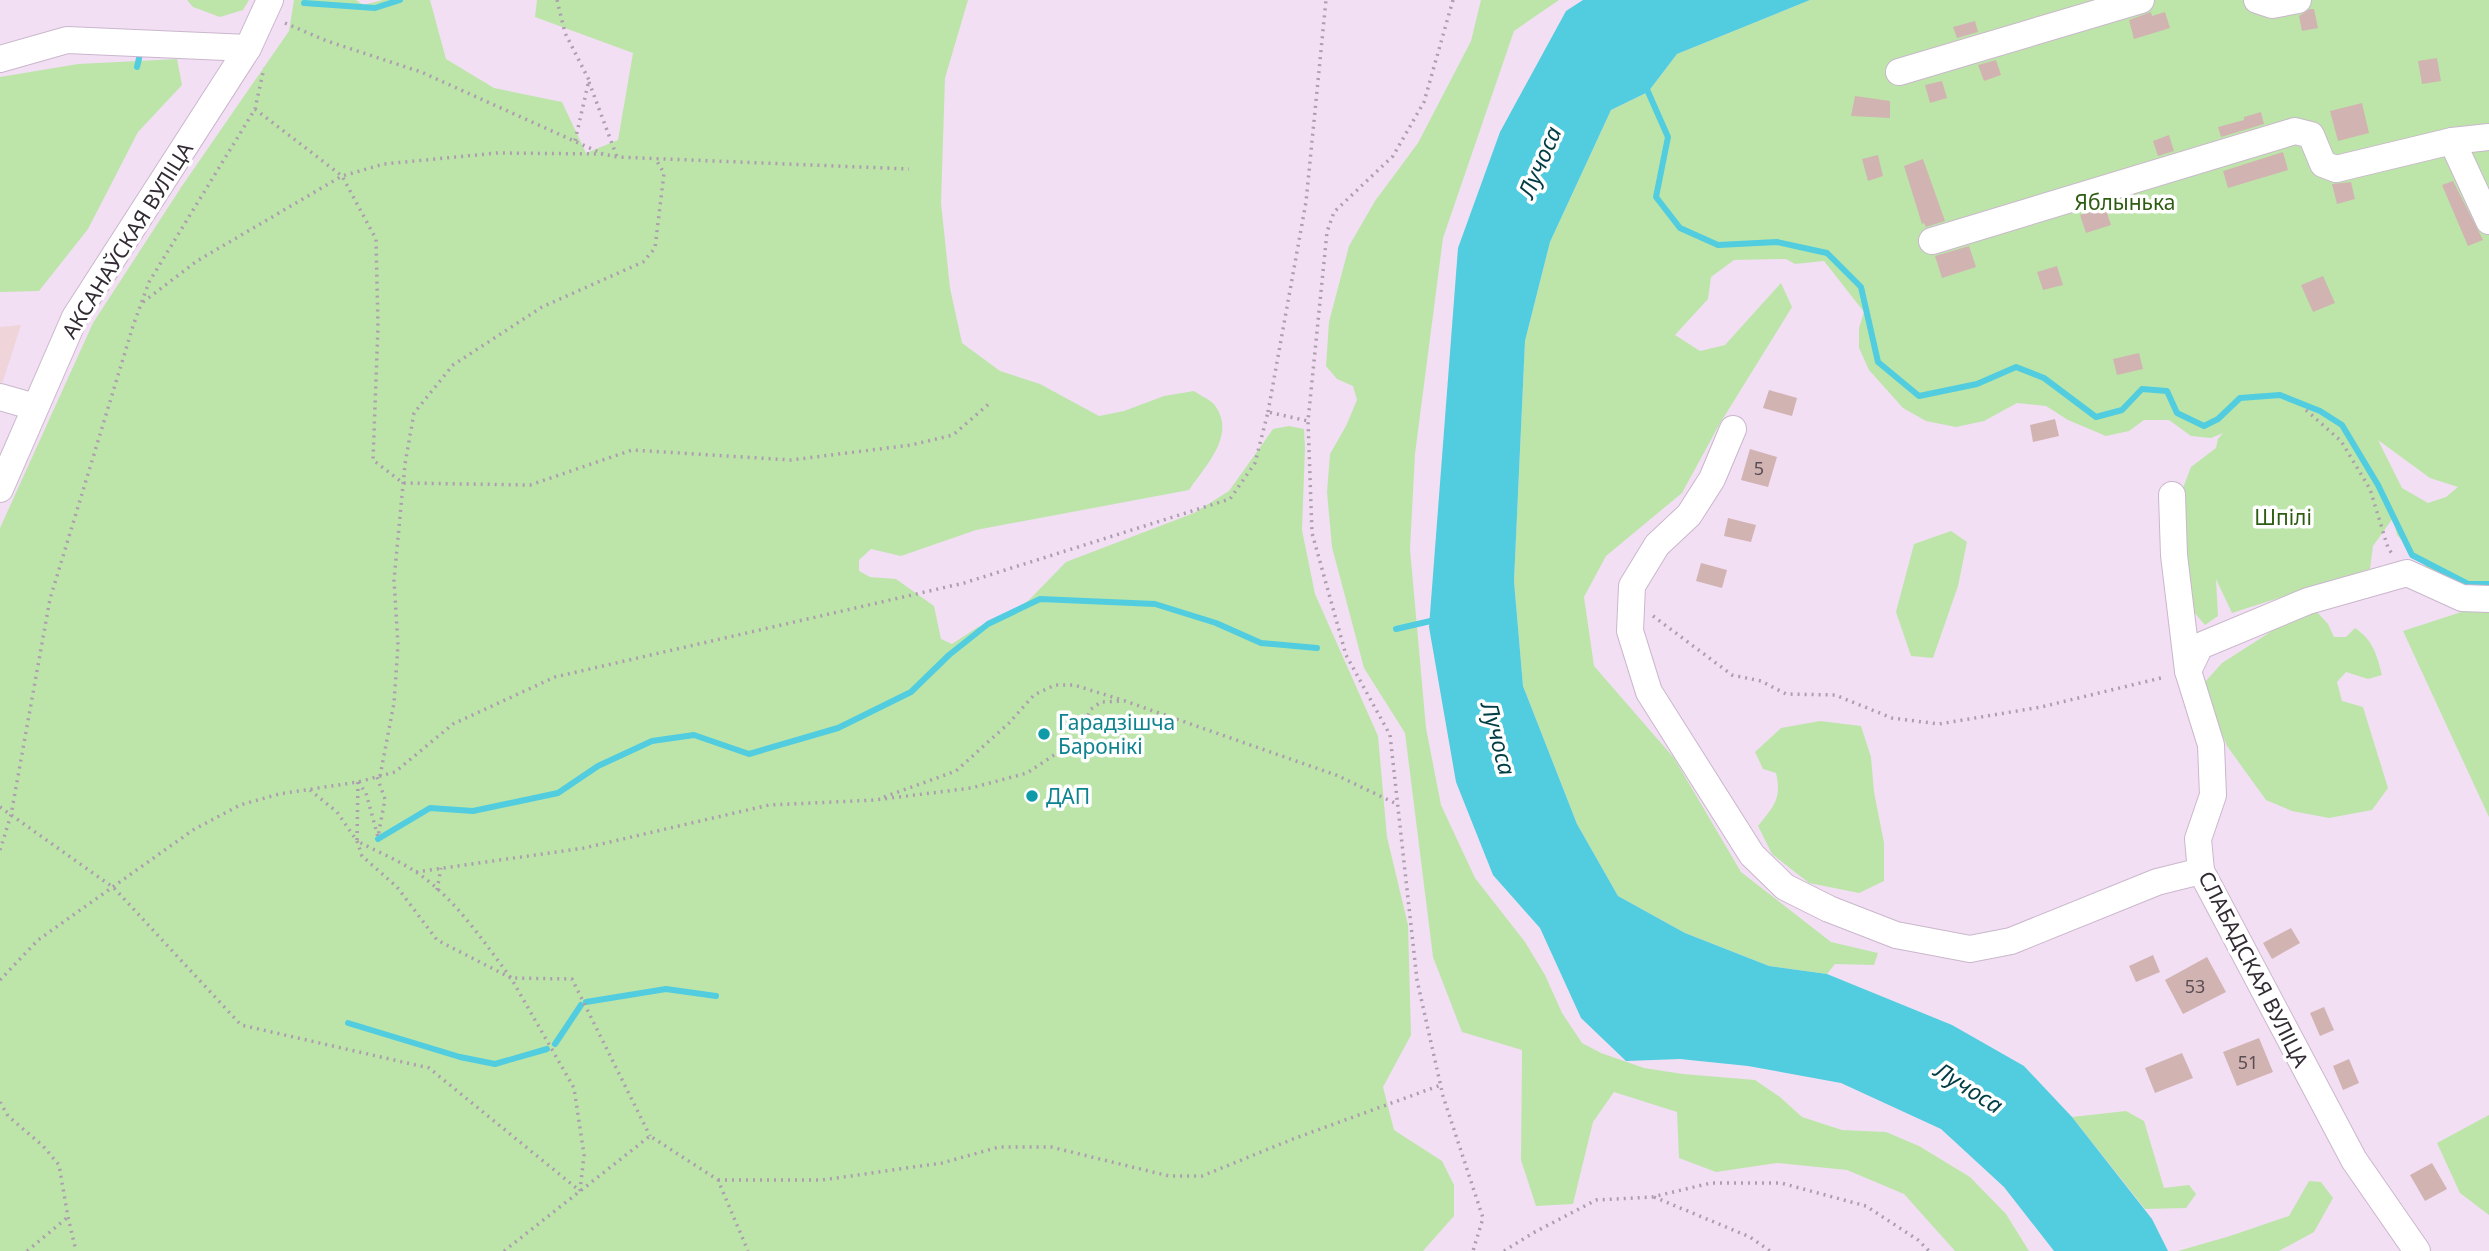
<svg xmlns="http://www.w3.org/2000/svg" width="2489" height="1251" font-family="'Noto Sans',sans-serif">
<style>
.industrial{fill:#efd4d9}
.green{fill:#bde5aa;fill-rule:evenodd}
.water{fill:#51cddf}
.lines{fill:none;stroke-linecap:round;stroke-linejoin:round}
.stream{stroke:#51cddf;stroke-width:6}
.building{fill:#d1b3b2}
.minor-casing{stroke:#cab7cc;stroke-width:28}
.path{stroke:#ad9eaf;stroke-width:3.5;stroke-dasharray:2 5;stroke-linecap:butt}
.minor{stroke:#fff;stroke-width:26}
.culture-dot{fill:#0f9aa8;stroke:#fff;stroke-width:2.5}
.labels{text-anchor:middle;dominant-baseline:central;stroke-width:7;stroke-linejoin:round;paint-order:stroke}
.number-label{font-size:18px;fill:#5a4d53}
.park-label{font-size:21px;fill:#2f5c13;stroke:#fff}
.street-label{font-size:21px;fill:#322b33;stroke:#fff}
.culture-label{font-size:21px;fill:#0d838f;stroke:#fff;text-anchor:start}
.water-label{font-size:23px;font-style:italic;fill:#013d44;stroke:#fff}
</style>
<rect width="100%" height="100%" fill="#f2dff4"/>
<polygon class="industrial" points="21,325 0,390 0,327"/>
<g class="green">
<polygon points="187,0 249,0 243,10 220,17 193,7"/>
<path d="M294,0H356L363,5L383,0H430L446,59L494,88L562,102L586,153L618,140L633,53L535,17L537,0H968L945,78L941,203L950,288L962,343L1000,371L1040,384L1099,416L1124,411L1164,396L1194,391C1201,396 1212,400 1216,407C1236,436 1204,467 1189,490L976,530L901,556L871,549L859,560V571L870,577L896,579L934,606L941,639L952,644L978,627L1005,619L1029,600L1066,562L1194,513L1229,491L1273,429L1289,426L1304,429L1305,448L1302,530L1315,594L1378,736L1387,837L1408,925L1411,1035L1383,1087L1394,1130L1442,1161L1454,1185V1216L1423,1251H0V528L93,323L182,186L289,31Z"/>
<polygon points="1481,0 1559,0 1514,31 1443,238 1415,454 1410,549 1426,728 1441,805 1475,878 1525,942 1545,975 1562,1013 1582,1043 1601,1053 1644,1068 1683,1074 1755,1080 1780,1097 1802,1117 1842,1130 1886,1132 1919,1146 1970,1177 2006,1214 2029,1251 1955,1251 1904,1194 1847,1170 1777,1163 1716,1172 1679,1158 1677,1112 1614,1092 1593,1122 1573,1204 1536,1206 1521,1160 1522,1050 1462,1032 1433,957 1405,733 1364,668 1332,547 1327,492 1330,454 1346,426 1357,400 1353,386 1337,379 1326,366 1329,322 1349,246 1375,201 1418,143 1471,41"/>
<path d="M1810,0H2489V590L2451,583L2426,567L2397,535L2393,518L2373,546L2370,569L2358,573L2356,577L2350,575L2232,613L2216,579L2218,616L2205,625L2187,604L2180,496L2191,467L2216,448L2218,439L2223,433L2211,438L2191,436L2169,420H2144L2129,431L2106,436L2068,420L2046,406L2017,403L1984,421L1956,427L1926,421L1903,408L1869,370L1859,348V328L1864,312L1824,261L1795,264L1786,259L1734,260L1711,277L1708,299L1675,335L1700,351L1725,345L1781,283L1792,307L1719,425L1682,493L1606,556L1584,597L1594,666L1674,758L1741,872L1831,942L1878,953L1874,965L1835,964L1827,974L1769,966L1685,933L1618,896L1577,824L1523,686L1514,581L1525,341L1550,242L1611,110L1648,92L1677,54ZM2378,440L2430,478L2458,487L2446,497L2428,503L2402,488Z"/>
<polygon points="177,59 182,85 138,132 88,229 39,291 0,292 0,77 78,64"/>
<polygon points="1951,531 1967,542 1958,586 1933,658 1911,656 1896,612 1914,544"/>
<polygon points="2489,603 2489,817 2403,631"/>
<path d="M2300,613H2318L2328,624L2334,637H2346L2355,628C2373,640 2377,655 2382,675L2368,679L2346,672L2337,682L2342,701L2363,707L2388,788L2372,810L2329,818L2292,811L2266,800L2227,746L2208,701L2205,682L2222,663Z"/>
<path d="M1820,721L1861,726L1871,757L1874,792L1884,843V881L1859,893L1809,883L1772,854L1758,826C1774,806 1782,799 1776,773L1763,769L1755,752L1781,728Z"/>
<polygon points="2126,1111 2144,1121 2164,1188 2189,1185 2196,1194 2186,1208 2145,1209 2072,1117"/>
<polygon points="2489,1115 2489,1215 2460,1193 2437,1143"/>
<polygon points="2309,1181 2321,1182 2333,1198 2314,1232 2279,1251 2178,1251 2230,1236 2289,1216"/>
</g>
<polygon class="water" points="1583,0 1810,0 1677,54 1648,92 1611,110 1550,242 1525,341 1514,581 1523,686 1577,824 1618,896 1685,933 1769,966 1827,974 1952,1025 2024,1066 2072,1117 2152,1219 2168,1251 2054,1251 2004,1187 1941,1129 1841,1083 1748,1066 1680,1059 1626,1061 1581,1018 1540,928 1493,875 1456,782 1429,627 1458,248 1500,132 1566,11"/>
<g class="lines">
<g class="stream">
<polyline points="304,3 375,8 400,0"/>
<polyline points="137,67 140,54"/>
<polyline points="1645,85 1668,137 1656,197 1680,228 1718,245 1777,242 1827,253 1861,287 1878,362 1919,396 1977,384 2016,367 2044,378 2096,417 2122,410 2142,389 2167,391 2177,413 2204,426 2218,419 2240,398 2280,395 2320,411 2342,425 2378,485 2412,555 2468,584 2489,584"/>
<polyline points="1396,629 1435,620"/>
<polyline points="378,839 430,808 473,811 558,793 598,766 652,741 694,735 749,754 838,728 911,692 949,655 988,624 1040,599 1155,604 1216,623 1261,643 1317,648"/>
<polyline points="586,1002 666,989 716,996"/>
<polyline points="348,1023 460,1057 495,1064 547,1049"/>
<polyline points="555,1044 581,1005"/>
</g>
</g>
<g class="building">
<polygon points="2310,9 2314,9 2318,28 2302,31 2299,16"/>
<polygon points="2151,12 2152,16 2165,12 2170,28 2134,39 2129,20"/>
<polygon points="1975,21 1978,32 1957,38 1953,27"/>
<polygon points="2437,58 2441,81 2422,84 2418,61"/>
<polygon points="1996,60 2001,75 1984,81 1978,65"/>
<polygon points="1942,81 1947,98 1930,103 1925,85"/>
<polygon points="1855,96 1890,101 1890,118 1851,116"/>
<polygon points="2362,103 2369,133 2338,141 2330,111"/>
<polygon points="2261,112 2264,124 2221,137 2218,127 2244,120 2244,117"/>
<polygon points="2169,135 2174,151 2158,156 2153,141"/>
<polygon points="2283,152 2288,170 2228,188 2223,171"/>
<polygon points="1878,155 1883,176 1868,181 1862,159"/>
<polygon points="1923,159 1945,221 1926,227 1924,223 1922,224 1904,166"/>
<polygon points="2453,181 2483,240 2468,246 2442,185"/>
<polygon points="2351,182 2355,199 2337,204 2332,184"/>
<polygon points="2105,207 2111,225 2086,233 2080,215"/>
<polygon points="1969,246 1976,267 1942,278 1935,256"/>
<polygon points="2057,266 2063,285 2043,290 2037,272"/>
<polygon points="2323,276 2335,303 2313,312 2301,285"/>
<polygon points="2139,353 2143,369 2117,375 2113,359"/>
<polygon points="1769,390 1797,398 1792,416 1763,408"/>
<polygon points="2055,419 2059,436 2033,442 2030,425"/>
<polygon points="1750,449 1777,457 1768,487 1741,480"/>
<polygon points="1728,518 1756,525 1751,542 1724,536"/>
<polygon points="1701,563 1727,570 1722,588 1696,581"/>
<polygon points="2291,928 2300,943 2272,959 2263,943"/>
<polygon points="2153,955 2160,972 2136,982 2129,966"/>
<polygon points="2207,957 2226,992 2183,1014 2165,980"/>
<polygon points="2324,1007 2334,1030 2320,1036 2310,1013"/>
<polygon points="2259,1038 2273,1072 2237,1086 2223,1052"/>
<polygon points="2182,1053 2193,1078 2155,1093 2145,1068"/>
<polygon points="2349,1059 2359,1083 2343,1090 2333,1066"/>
<polygon points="2432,1163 2447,1189 2425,1201 2410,1175"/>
</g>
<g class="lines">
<defs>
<g id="minor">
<polyline points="2257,0 2272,5 2298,0"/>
<polyline points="0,59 67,40 248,48"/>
<polyline points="1899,72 2141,0"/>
<polyline points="2452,141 2489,221"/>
<polyline points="1932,241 2295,131 2311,135 2323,164 2336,169 2452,141 2489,137"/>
<polyline points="0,397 35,407"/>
<polyline points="1733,429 1712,479 1689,515 1657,545 1632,586 1630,631 1649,692 1752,855 1785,887 1829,909 1896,935 1970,949 2011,941 2157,882 2201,871"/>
<polyline points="0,489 75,317 248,48 270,0"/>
<polyline points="2172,495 2174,555 2188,671 2211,745 2213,795 2198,839 2201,871 2354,1160 2417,1251"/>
<polyline points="2188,671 2200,646 2308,601 2407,573 2462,598 2489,599"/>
</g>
</defs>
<use href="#minor" class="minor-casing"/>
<g class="path">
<polyline points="557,0 565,33 589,80 575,141"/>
<polyline points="1453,0 1424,102 1393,156 1334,212 1327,232 1308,421 1312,533 1346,655 1390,735 1417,980 1443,1096 1483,1218 1473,1251"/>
<polyline points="285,23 327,41 421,72 603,154"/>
<polyline points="589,82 617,157"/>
<polyline points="255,109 342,176 376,239 378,327 373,460 403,483 530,485 632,450 791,460 911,445 953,435 991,402"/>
<polyline points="143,302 197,261 342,176 384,164 497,153 603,154 617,157 909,169"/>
<polyline points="2306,410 2341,441 2370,489 2388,548 2393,555"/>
<polyline points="1268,412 1306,202 1326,0"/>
<polyline points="1653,616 1732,675 1761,681 1786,694 1835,695 1892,718 1939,724 2041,707 2165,677"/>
<polyline points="380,776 394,703 398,645 394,580 405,464 414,413 453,365 542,307 643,262 655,248 664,173 655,158"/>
<path d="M358,782L357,841C376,851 398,860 416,872C455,898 483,941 511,978L572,979L650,1136"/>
<polyline points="358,782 366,793 378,837 385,799 377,777"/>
<polyline points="310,790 337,812 357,841 362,856 397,887 437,940 511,978 574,1088 584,1155 580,1191"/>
<polyline points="884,797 956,771 1009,723 1034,695 1055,685 1074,685 1122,700"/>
<polyline points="0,807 114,888 241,1025 429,1068 580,1191"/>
<polyline points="0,850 11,815 50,599 133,326 149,282 255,109 264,68"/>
<polyline points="416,872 584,848 769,805 875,800 971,788 1027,773 1075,741 1091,709 1101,702 1125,701 1336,775 1397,804"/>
<polyline points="437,890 441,868"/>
<polyline points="0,980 38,940 193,830 240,805 279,794 358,782 395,772 453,724 555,677 964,583 1230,499 1255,463 1268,412 1308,421"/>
<polyline points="0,1102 8,1116 43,1146 59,1165 68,1217 76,1251"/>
<polyline points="718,1180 822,1180 942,1163 999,1147 1051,1147 1169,1176 1202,1176 1293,1139 1441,1085"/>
<polyline points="1654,1197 1750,1237 1770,1251"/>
<polyline points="27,1251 68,1217"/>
<polyline points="504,1251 650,1136 718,1180 748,1251"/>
<polyline points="1504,1251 1533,1233 1596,1200 1652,1197 1711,1183 1781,1183 1866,1206 1918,1240 1929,1251"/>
</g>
<use href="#minor" class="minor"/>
</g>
<g class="culture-dot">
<circle cx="1044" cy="734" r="7"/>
<circle cx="1032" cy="796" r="7"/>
</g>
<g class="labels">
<g class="number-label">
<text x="1759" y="468">5</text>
<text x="2195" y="986">53</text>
<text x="2248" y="1062">51</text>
</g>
<g class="park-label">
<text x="2125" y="202">Яблынька</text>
<text x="2283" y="517">Шпілі</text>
</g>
<g class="street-label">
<text transform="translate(127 240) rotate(-58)">АКСАНАЎСКАЯ ВУЛІЦА</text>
<text transform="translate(2254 969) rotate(63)">СЛАБАДСКАЯ ВУЛІЦА</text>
</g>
<g class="culture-label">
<text x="1058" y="722">Гарадзішча<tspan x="1058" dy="24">Баронікі</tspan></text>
<text x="1046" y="796">ДАП</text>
</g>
<g class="water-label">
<text transform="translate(1539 162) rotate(-67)">Лучоса</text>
<text transform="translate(1499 738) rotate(75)">Лучоса</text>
<text transform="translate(1969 1087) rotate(32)">Лучоса</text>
</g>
</g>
</svg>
